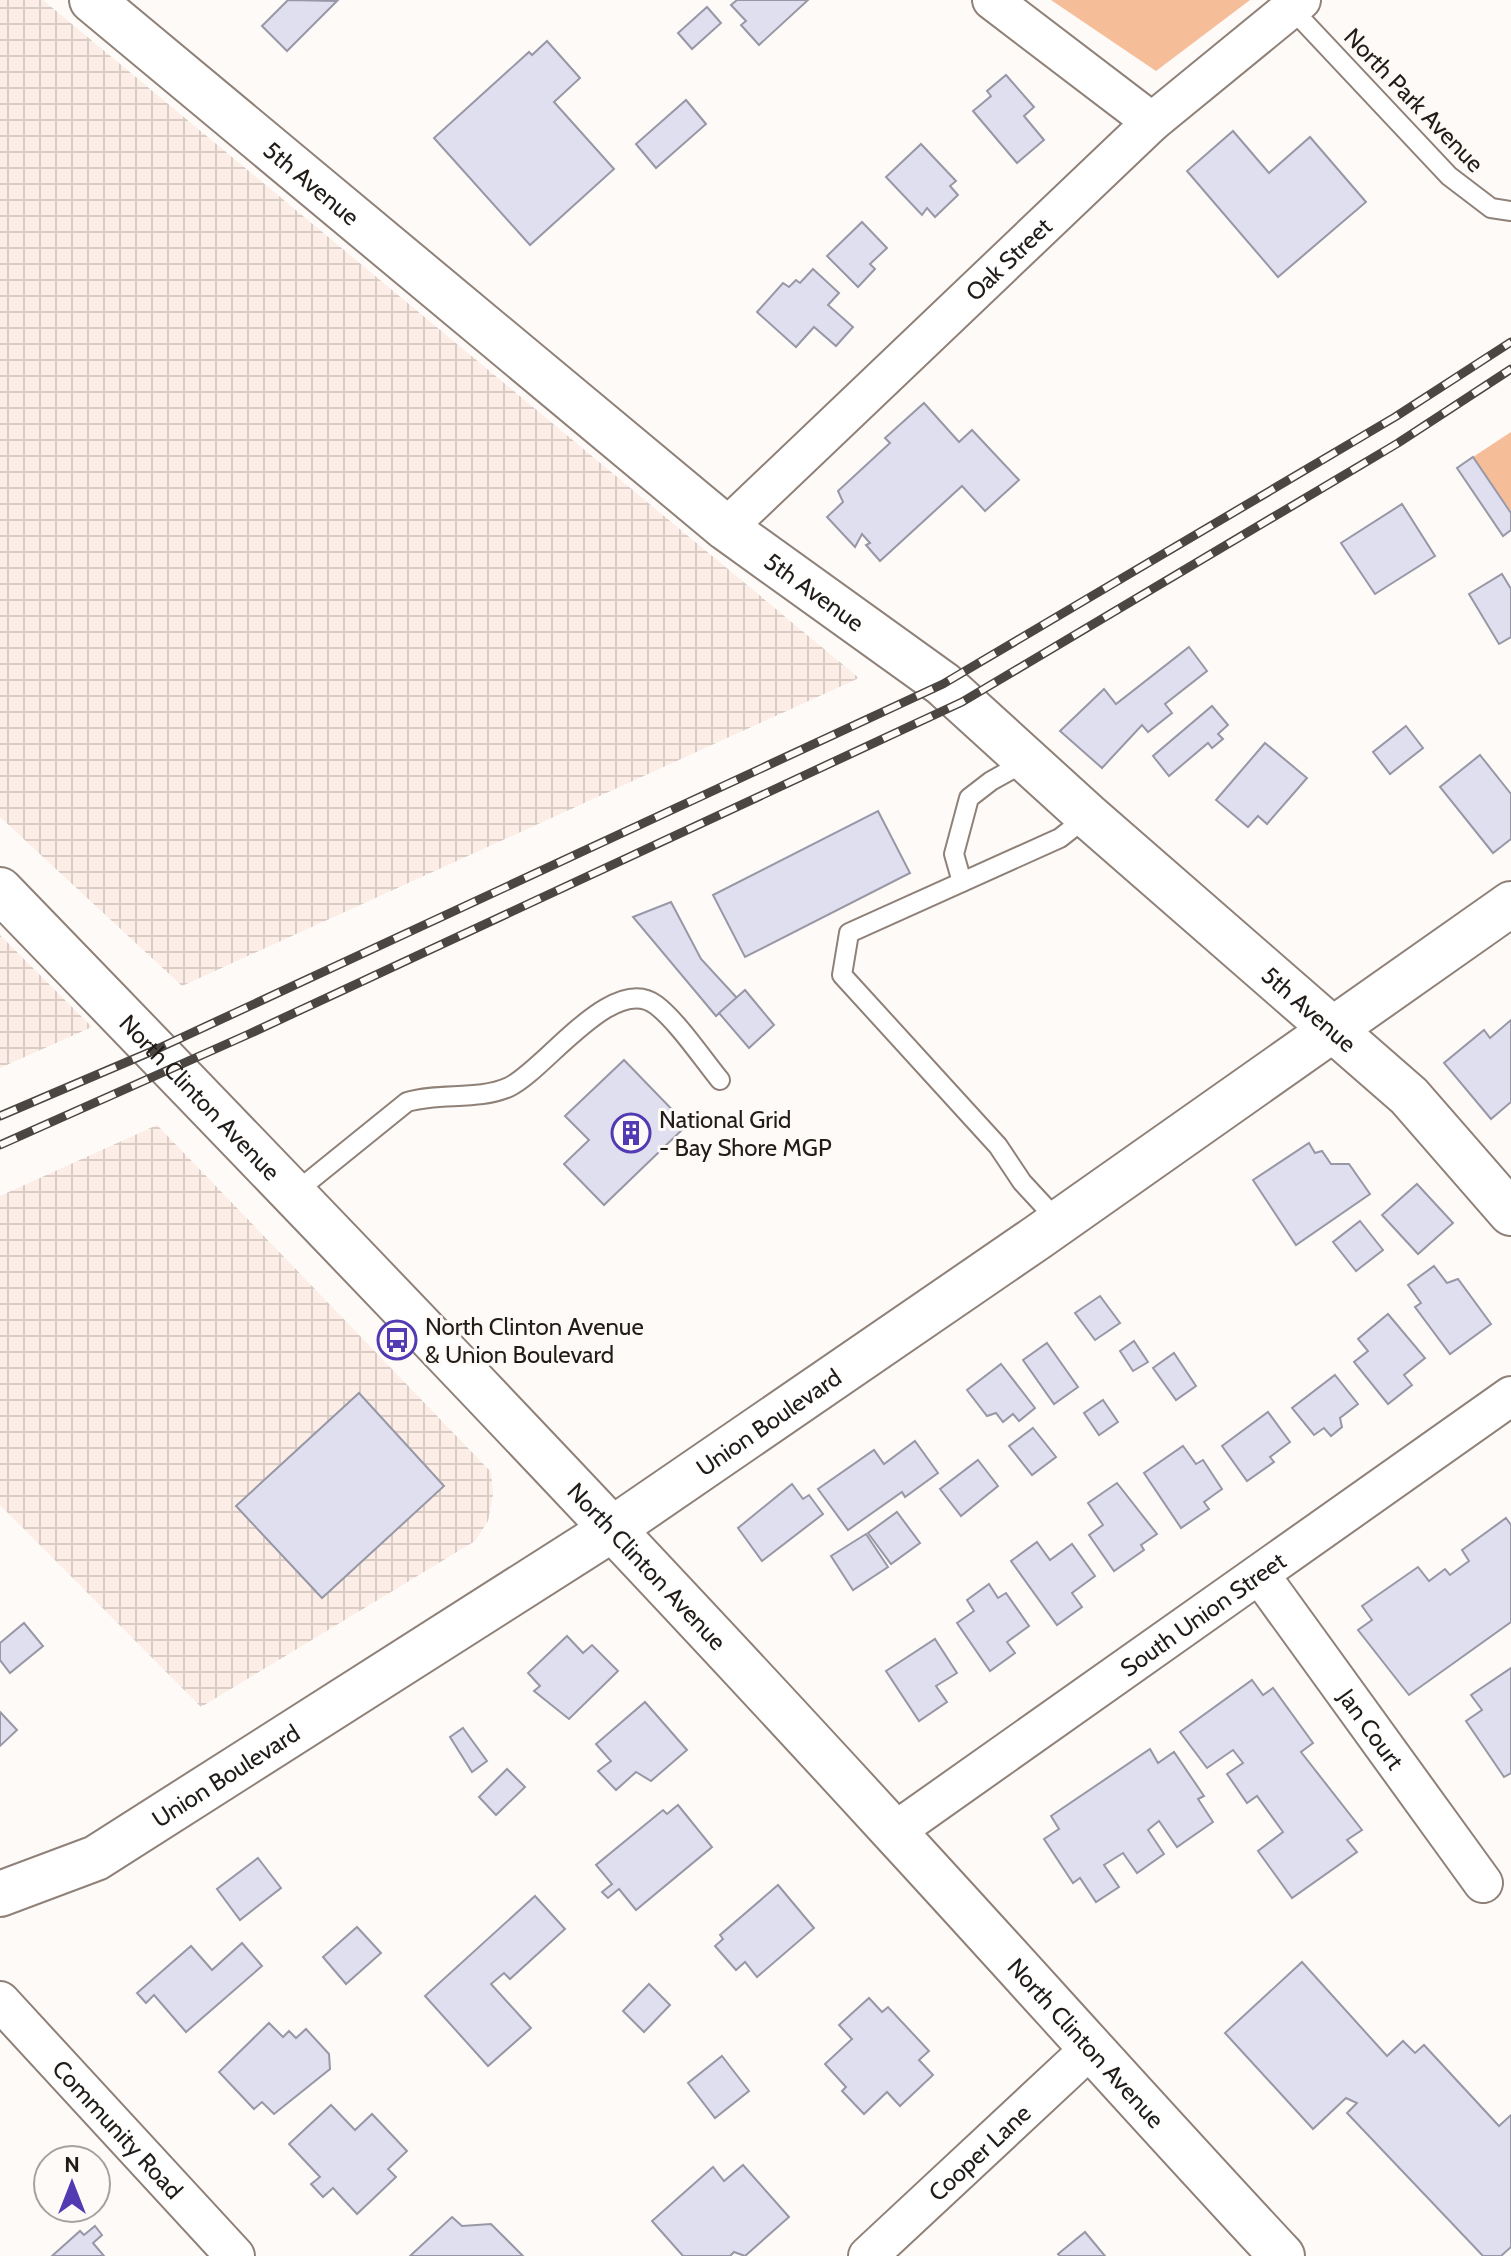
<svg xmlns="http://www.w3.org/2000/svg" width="1511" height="2256" font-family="Cabin,sans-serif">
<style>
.industrial{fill:url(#industrial-grid)}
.green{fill:#f6bd99}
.building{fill:#dfdfef;stroke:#9797a6;stroke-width:2}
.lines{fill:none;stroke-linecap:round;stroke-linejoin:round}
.lane-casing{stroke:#8f8178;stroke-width:22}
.street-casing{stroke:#8f8178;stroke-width:42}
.secondary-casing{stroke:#8f8178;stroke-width:48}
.lane{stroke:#fff;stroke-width:18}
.street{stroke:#fff;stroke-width:38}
.secondary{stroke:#fff;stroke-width:44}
.rail-casing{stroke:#4b4642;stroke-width:9}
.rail{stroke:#fdfaf8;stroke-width:6;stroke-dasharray:18;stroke-linecap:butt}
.labels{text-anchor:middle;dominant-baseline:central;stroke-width:6;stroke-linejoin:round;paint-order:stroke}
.street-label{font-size:24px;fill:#211c18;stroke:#fdfaf8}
.poi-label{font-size:24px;fill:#211c18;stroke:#fdfaf8;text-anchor:start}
</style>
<defs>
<pattern id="industrial-grid" width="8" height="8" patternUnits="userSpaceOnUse" patternTransform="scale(2)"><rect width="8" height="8" fill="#fceee6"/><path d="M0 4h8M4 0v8" fill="none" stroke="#d8ccc5"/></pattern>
</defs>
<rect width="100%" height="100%" fill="#fdfaf8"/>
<g class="industrial">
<polygon points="0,0 43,0 859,678 182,986 0,817"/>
<polygon points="0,935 92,1027 0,1068"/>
<polygon points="157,1125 491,1472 493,1495 488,1521 475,1541 201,1707 0,1505 0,1196"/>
</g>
<g class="green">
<polygon points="1051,0 1250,0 1156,71"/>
<polygon points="1511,432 1511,511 1473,457"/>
</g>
<g class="building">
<polygon points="288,0 337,1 287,51 262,26"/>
<polygon points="737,0 808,0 759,45 741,25 746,21 731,5"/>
<polygon points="707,7 721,23 692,49 678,33"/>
<polygon points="547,41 580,78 554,102 614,169 530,245 434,138 529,52 532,55"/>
<polygon points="1006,75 1034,107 1024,116 1044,140 1017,163 973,111 991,96 987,91"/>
<polygon points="686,100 706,124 656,168 636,144"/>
<polygon points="1233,131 1269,173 1310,137 1366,202 1278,277 1187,171"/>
<polygon points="921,144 956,181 950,186 958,195 935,217 927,208 922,215 886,177"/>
<polygon points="862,222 887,248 870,264 875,269 858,287 827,256"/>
<polygon points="813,269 839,293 828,305 853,327 836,346 814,327 796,347 757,312 783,283 789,287 796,280 800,283"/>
<polygon points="924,403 959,442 972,430 1019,480 985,511 962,486 880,561 866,545 870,543 862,534 855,547 827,517 843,502 838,491 890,443 885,438"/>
<polygon points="1473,457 1511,513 1511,530 1503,536 1457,468"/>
<polygon points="1402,504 1435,556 1375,594 1341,543"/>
<polygon points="1502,574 1511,589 1511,637 1499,644 1469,594"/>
<polygon points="1189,647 1207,671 1165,704 1172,713 1148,732 1142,725 1102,768 1060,731 1104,689 1116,704"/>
<polygon points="1212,706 1228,725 1218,734 1223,739 1212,748 1208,743 1169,776 1153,756"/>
<polygon points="1406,726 1423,748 1390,774 1373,752"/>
<polygon points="1265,743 1307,778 1267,824 1258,816 1248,827 1216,800"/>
<polygon points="1480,755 1511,794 1511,839 1493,853 1440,787"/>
<polygon points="878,811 910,873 745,957 713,895"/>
<polygon points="671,902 701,959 737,998 716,1016 633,917"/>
<polygon points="745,990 774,1025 749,1048 719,1013"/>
<polygon points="1511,1020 1511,1102 1491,1119 1444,1063 1484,1030 1490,1038"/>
<polygon points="624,1060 687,1125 604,1205 564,1164 589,1140 565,1116"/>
<polygon points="1309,1143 1315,1153 1322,1151 1331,1164 1349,1164 1370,1194 1296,1245 1253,1180"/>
<polygon points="1417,1184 1453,1223 1418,1254 1382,1215"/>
<polygon points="1360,1221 1383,1250 1356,1271 1333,1242"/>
<polygon points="1434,1266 1447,1283 1458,1279 1491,1324 1450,1354 1415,1307 1421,1303 1408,1285"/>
<polygon points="1100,1296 1120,1323 1095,1340 1075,1313"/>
<polygon points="1388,1314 1425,1358 1404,1375 1412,1385 1388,1404 1354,1362 1368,1351 1358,1339"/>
<polygon points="1134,1341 1148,1362 1133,1371 1120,1351"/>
<polygon points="1047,1343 1078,1387 1054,1404 1023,1360"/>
<polygon points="1174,1353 1196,1386 1176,1400 1153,1368"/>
<polygon points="1001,1364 1035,1408 1019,1421 1013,1414 1003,1422 996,1413 987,1416 967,1390"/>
<polygon points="1335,1375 1358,1404 1340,1418 1342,1427 1331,1436 1324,1428 1314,1435 1292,1408"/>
<polygon points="359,1393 444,1486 322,1598 236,1506"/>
<polygon points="1103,1400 1118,1422 1099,1435 1084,1413"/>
<polygon points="1268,1412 1290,1442 1270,1457 1274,1462 1247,1481 1222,1446"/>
<polygon points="1033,1428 1056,1457 1032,1475 1009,1446"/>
<polygon points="915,1441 938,1473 905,1497 902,1492 848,1530 818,1489 874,1450 884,1464"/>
<polygon points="1183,1446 1196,1464 1203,1460 1222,1489 1204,1502 1209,1509 1181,1528 1144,1473"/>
<polygon points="978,1460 998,1486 961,1516 940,1489"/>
<polygon points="1117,1483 1157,1534 1141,1545 1144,1550 1114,1571 1089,1535 1103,1525 1088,1503"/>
<polygon points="792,1484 803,1499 809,1495 823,1514 762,1561 738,1528"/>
<polygon points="897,1512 920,1543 891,1564 868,1533"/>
<polygon points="1506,1518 1511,1525 1511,1622 1409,1695 1358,1630 1372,1620 1362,1606 1418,1567 1429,1581 1445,1569 1450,1575 1469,1561 1462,1550"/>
<polygon points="866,1534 888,1567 853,1590 831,1556"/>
<polygon points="1037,1542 1050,1560 1072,1544 1095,1576 1072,1593 1082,1607 1057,1625 1011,1561"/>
<polygon points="989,1584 998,1598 1006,1593 1029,1626 1007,1642 1015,1653 990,1671 957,1623 974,1611 967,1600"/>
<polygon points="24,1623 43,1646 10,1673 0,1660 0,1643"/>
<polygon points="567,1636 583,1653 592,1645 618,1671 569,1719 534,1691 540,1686 528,1673"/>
<polygon points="935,1639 957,1673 936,1686 947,1702 919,1721 886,1671"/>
<polygon points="1511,1668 1511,1773 1504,1777 1466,1721 1482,1710 1471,1695"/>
<polygon points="1252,1680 1263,1695 1273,1688 1313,1743 1301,1752 1362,1830 1347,1840 1357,1852 1292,1898 1258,1851 1283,1832 1257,1796 1247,1803 1227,1774 1243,1763 1233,1750 1207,1768 1180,1732"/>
<polygon points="645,1702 687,1750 651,1781 636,1772 616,1790 598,1771 611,1761 596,1744"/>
<polygon points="0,1712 17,1730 0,1746"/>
<polygon points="463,1728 487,1761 472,1772 450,1737"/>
<polygon points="1150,1749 1158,1763 1174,1752 1204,1796 1198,1799 1213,1822 1177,1847 1159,1821 1148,1830 1164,1854 1137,1873 1123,1853 1104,1865 1119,1887 1096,1902 1080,1878 1073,1883 1044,1839 1059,1829 1051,1816"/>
<polygon points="507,1769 525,1787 496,1815 479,1797"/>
<polygon points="678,1805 712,1847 636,1910 619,1889 608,1898 602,1892 612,1884 596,1865 663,1810 667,1814"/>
<polygon points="258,1858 281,1888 240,1920 217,1889"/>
<polygon points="778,1885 814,1928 757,1977 745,1962 736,1970 715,1946 723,1939 720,1935"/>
<polygon points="535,1896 565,1929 510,1979 504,1973 491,1984 531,2028 488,2066 425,1996"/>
<polygon points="357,1927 381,1953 346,1984 323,1957"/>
<polygon points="242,1943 262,1966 186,2032 154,1995 146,2003 137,1993 191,1946 212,1970"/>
<polygon points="1302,1962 1387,2056 1403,2041 1415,2053 1424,2045 1499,2126 1511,2115 1511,2247 1501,2256 1483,2256 1347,2113 1357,2103 1346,2098 1313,2129 1225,2033"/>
<polygon points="649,1984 670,2005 644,2032 623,2011"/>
<polygon points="869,1998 882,2012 888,2007 929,2051 919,2060 933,2075 900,2106 887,2092 864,2114 842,2091 846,2087 825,2064 852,2039 839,2025"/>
<polygon points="269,2023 283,2037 289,2031 296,2038 306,2029 329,2054 330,2069 274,2114 262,2102 254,2109 219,2072"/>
<polygon points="722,2056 749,2091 715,2118 688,2083"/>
<polygon points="331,2105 355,2130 372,2114 407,2151 388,2169 396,2177 357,2214 333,2188 323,2197 311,2184 320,2177 289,2144"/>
<polygon points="743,2165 789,2217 745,2256 734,2252 730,2256 683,2256 652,2221 713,2167 724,2181"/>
<polygon points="452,2217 462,2226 491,2224 523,2256 410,2256"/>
<polygon points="95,2226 102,2235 93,2243 104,2256 52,2256 80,2231 84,2235"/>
<polygon points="1085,2232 1105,2256 1060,2256 1058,2254"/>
</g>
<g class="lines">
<defs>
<g id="lane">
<polyline points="1291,8 1449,176 1491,208 1511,211"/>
<polyline points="962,882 954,854 969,798 991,781 1027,761"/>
<path d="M292,1195L407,1102C440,1092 478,1101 509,1087C544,1071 613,972 656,1005C678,1022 702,1058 720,1080"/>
<polyline points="1059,1222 1022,1182 998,1146 842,975 849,933 1060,838 1088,816"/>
</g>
<g id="street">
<polyline points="992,0 1152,122"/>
<path id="s1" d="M726,528L1152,122L1301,0"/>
<path id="s2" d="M1260,1575L1483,1883"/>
<path id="s3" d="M894,1832L1511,1396"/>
<path id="s4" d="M0,2001L235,2256"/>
<path id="s5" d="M868,2256L1089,2050"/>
</g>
<g id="secondary">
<path id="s6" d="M92,0L726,528L943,684L1088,816L1409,1096L1511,1213"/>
<path id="s7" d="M0,890C301,1201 602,1513 894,1832C1024,1973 1151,2116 1282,2256"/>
<path id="s8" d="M0,1894L96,1858L611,1530L1038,1237L1511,904"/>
</g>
</defs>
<use href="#lane" class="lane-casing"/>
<use href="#street" class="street-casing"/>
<use href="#secondary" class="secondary-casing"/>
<use href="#lane" class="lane"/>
<use href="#street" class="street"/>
<use href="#secondary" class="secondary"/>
<defs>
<g id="rail">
<polyline points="0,1116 155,1050 943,684 1395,417 1511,342"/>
<polyline points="0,1145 249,1034 962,702 1398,443 1511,369"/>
</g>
</defs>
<use href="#rail" class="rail-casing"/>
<use href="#rail" class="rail"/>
</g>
<defs>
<symbol id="building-ring" viewBox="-11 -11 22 22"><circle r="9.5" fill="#fdfaf8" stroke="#523ab2" stroke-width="1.5"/><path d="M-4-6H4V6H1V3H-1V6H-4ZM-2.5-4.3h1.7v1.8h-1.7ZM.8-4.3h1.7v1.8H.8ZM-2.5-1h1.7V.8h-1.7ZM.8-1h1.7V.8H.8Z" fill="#523ab2"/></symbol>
<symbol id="bus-ring" viewBox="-11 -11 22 22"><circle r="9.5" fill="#fdfaf8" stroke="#523ab2" stroke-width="1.5"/><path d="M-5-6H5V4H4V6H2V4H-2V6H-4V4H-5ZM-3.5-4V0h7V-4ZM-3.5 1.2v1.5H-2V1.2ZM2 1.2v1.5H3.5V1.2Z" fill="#523ab2"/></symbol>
</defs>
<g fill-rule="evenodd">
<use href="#building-ring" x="609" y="1111" width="44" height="44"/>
<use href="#bus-ring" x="375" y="1318" width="44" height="44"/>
</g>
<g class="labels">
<g class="street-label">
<text transform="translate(1414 100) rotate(46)">North Park Avenue</text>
<text stroke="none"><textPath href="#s6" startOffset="286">5th Avenue</textPath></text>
<text stroke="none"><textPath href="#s1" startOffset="390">Oak Street</textPath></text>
<text stroke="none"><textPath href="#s6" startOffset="934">5th Avenue</textPath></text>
<text stroke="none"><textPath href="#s6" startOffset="1582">5th Avenue</textPath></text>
<text stroke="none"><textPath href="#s7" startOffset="288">North Clinton Avenue</textPath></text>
<text stroke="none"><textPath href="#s8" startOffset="904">Union Boulevard</textPath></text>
<text stroke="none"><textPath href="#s7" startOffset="936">North Clinton Avenue</textPath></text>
<text stroke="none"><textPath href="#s3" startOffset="378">South Union Street</textPath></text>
<text stroke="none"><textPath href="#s2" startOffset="190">Jan Court</textPath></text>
<text stroke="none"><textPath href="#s8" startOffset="256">Union Boulevard</textPath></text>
<text stroke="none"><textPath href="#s7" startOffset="1584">North Clinton Avenue</textPath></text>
<text stroke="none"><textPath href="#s4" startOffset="174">Community Road</textPath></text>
<text stroke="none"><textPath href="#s5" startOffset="152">Cooper Lane</textPath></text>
</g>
<g class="poi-label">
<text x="659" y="1119">National Grid<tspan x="659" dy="28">- Bay Shore MGP</tspan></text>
<text x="425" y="1326">North Clinton Avenue<tspan x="425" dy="28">&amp; Union Boulevard</tspan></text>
</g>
</g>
<g transform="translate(72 2184)"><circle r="38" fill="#fdfaf8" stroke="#a5a19e" stroke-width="2"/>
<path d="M0-6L14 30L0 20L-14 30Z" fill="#523ab2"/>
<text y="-12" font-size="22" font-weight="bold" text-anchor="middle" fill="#211c18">N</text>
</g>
</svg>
